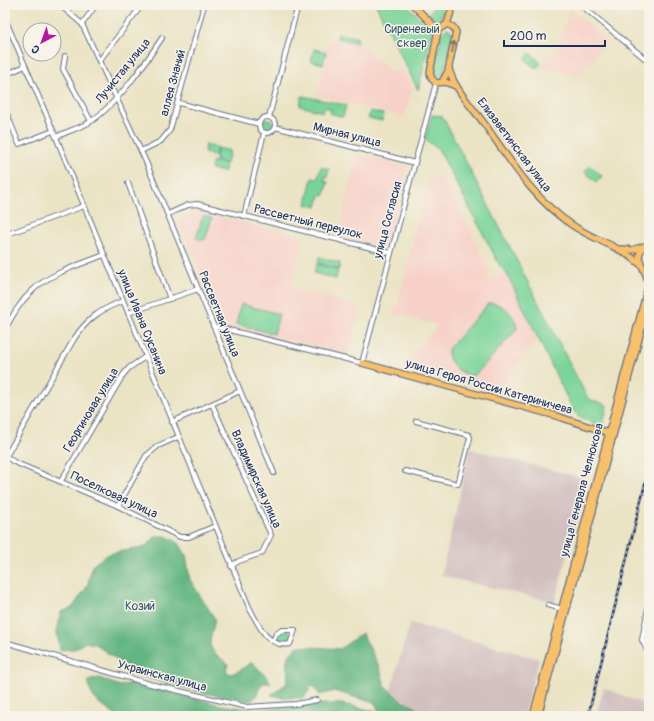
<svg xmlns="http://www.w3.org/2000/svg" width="654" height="721" font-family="Pangolin,sans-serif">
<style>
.built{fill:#f7d1c8}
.industrial{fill:#d2bfc0}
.green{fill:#7ad499;stroke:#4a827c}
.forest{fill:#63b681;stroke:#3f7270}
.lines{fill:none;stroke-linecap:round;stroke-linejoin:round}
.minor-casing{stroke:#636e82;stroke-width:6}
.major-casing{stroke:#636e82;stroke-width:8}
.minor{stroke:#fff;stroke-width:4}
.major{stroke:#f7c06c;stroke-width:5.5}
.rail-casing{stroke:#1b2f5e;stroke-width:2.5}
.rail{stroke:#f7f3e8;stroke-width:1;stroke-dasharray:3;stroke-linecap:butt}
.oneway{stroke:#7e7064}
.labels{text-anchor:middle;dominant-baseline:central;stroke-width:3;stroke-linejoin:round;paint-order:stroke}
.park-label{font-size:12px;fill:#33586d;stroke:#f7f3e8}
.street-label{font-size:12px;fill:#1b2f5e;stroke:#f7f3e8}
</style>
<rect width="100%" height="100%" fill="#f7f3e8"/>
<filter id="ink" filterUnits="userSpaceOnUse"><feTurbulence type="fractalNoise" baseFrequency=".025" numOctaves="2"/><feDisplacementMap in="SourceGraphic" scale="8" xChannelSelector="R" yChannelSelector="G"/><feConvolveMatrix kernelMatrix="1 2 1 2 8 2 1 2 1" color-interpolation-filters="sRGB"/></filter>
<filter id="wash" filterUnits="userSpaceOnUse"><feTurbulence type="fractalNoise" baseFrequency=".012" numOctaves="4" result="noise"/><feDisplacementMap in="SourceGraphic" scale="16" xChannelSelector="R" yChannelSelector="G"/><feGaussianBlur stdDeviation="0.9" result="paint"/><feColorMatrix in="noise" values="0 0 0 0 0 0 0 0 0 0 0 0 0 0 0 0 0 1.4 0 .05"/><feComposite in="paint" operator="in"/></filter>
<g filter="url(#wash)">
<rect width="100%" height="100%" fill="#eae3c4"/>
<g class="built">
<polygon points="570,9 607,40 578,76 542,67 546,52 557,53"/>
<polygon points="331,38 361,45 392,73 402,69 413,87 404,117 317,95"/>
<polygon points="357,154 408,167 388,248 338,235"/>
<polygon points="441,174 491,271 488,277 489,280 506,272 538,338 496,393 402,368 438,325 395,314 428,180"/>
<polygon points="196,211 304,237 291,289 360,307 348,353 277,337 276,338 220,323 178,219"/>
</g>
<g class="industrial">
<polygon points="470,449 587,479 555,602 441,576"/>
<polygon points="410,623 539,659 523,716 408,716 386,707"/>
<polygon points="604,688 649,706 649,716 596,716"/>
</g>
<g class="green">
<polygon points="376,5 406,5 433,30 418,90"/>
<polygon points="436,5 444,5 441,19 438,22 428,14"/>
<polygon points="447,28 453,32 444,71 442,75 438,77 434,76 433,71 442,33"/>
<polygon points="338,33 358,38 357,43 337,38"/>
<polygon points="314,49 326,52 323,64 311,61"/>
<polygon points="530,53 541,63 536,69 525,59"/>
<polygon points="302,96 346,105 343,117 330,113 331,109 324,107 323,112 300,106"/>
<polygon points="370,111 383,114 382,121 368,118"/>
<polygon points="432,115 442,116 448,127 588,399 607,405 603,426 580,418 574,412 506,272 499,264 439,150 425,139"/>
<circle cx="267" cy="125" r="6"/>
<polygon points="206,144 217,147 215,156 204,153"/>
<polygon points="218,148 230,151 227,163 215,160"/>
<polygon points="213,161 226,164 224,172 211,169"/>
<polygon points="590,166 602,176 597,182 585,172"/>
<polygon points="321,167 329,169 327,177 325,177 324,181 328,182 324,196 320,195 317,207 306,204 312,178 317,179"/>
<polygon points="203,216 212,218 205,240 196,238"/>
<polygon points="319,257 340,263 339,269 318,263"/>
<polygon points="317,264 338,270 336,279 314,273"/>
<path d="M489,303C503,303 515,314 517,329L476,374L471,376C458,372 447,363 448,349Z"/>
<polygon points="241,304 279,314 274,334 236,324"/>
<polygon points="285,631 289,631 292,634 290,641 285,642 275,639 276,637"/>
</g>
<g class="forest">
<path d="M156,536H166L179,543L186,555L190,580L215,619C209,647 204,645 228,664L226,670L230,674L237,672L252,662C258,669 266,674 271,683H263C258,689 258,696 251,701L203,693L140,676L95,644L85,642L75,649L60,650L57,633L61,612L72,608L87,587L93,565L108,554L146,547Z"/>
<path d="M362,633L379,666L385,686L401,701L413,706L425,716H116C102,705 90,700 88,681L99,678L120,686L131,683L221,705L254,710L314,704H342L379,712L375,703L334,691L320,695L312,685L304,698H285L271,695L287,683C290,661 279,664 298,646L340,649Z"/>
</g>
</g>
<g filter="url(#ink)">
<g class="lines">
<defs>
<g id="minor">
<polyline points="60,5 82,24 146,162 274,473"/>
<polyline points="581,5 649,62"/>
<path d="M5,19L56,137L249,607C257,622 267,649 290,644L295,630H282L276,634L273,641"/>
<polyline points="82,24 96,5"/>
<polyline points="65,56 63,69 91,121"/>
<polyline points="99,61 142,5"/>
<polyline points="5,75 25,66"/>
<polyline points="179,103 259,124"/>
<polyline points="5,109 19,144 53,131"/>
<circle cx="267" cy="125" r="8"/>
<polyline points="269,117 298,5"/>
<polyline points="275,127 415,163"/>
<path d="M56,137C67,131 80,128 90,122C117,104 144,65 162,38"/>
<polyline points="141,151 161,141 170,130 204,5"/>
<polyline points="128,183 170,299"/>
<polyline points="168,214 188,205 197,204 391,253"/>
<polyline points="244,216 264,133"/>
<polyline points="5,235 84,206"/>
<polyline points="128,313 198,289"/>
<polyline points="213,326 362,363 436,83"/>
<path d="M5,329C13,315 20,302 32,291C48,274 82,264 104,255"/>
<polyline points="212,404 271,535 262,553 239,561 231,566"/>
<polyline points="172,422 240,391"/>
<polyline points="5,456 14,462 118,506 180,537 189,537 215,526"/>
<path d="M5,458L74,339C87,319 101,309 123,301"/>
<polyline points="405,471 458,484 470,438 469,435 416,421"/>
<polyline points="61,481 123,375 129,368 145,357"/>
<polyline points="118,506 146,456 158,446 178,437"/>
<polyline points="649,604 642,640 649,654"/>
<polyline points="548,605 562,609"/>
<polyline points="5,642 150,684 247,707 296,704 317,700"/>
</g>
<g id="major">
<polyline points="413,5 438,30"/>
<polyline points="5,9 8,5"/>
<polyline points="447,24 453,5"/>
<path d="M449,69C454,88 471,106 483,122C510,160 533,199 572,225C594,240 620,246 640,264"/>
<polyline points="442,82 448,71 456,32 453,27 447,24 438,30 430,73 432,79 436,83 445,82 456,86"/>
<polyline points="622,249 632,250 645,246"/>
<polyline points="362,363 553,415 609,433"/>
<path d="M533,716L648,287C651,270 626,256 649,244"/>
<polyline points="538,716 649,301"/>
</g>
</defs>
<use href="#minor" class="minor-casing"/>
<use href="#major" class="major-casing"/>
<use href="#minor" class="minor"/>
<use href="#major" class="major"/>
<defs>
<polyline id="rail" points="588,716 649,468"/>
</defs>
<use href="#rail" class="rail-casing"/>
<use href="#rail" class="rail"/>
</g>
<defs><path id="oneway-shaft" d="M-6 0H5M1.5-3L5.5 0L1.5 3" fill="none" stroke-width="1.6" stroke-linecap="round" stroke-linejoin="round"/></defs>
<use class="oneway" href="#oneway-shaft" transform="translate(453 47) rotate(-79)"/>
</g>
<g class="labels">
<g class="park-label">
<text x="412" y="29">Сиреневый<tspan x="412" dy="14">сквер</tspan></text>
<text x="140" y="606">Козий</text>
</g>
<g class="street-label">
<text transform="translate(123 71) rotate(-51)">Лучистая улица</text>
<text transform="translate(173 83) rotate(-75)">аллея Знаний</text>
<text transform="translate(347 135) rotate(14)">Мирная улица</text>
<text transform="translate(514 145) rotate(53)">Елизаветинская улица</text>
<text transform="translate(388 220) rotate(-75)">улица Согласия</text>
<text transform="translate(308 222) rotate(14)">Рассветный переулок</text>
<text transform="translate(219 314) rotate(68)">Рассветная улица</text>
<text transform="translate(142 322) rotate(68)">улица Ивана Сусанина</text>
<text transform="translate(489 387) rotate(16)">улица Героя России Катериничева</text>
<text transform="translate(91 410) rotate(-59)">Георгиновая улица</text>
<text transform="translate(256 479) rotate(66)">Владимирская улица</text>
<text transform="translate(582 490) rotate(-75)">улица Генерала Челнокова</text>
<text transform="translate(114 495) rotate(25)">Поселковая улица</text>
<text transform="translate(162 676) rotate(15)">Украинская улица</text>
</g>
</g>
<rect width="654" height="721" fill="none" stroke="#f7f3e8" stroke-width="20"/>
<g transform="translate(42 42) rotate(221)"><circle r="19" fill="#f7f3e8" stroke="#9fa5b1"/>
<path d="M0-3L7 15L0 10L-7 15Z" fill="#b5179e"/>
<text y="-6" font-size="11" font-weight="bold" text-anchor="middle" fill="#1b2f5e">С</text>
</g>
<path d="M504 40v6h101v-6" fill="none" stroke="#1b2f5e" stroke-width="2"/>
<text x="510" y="40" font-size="12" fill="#1b2f5e" stroke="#f7f3e8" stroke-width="3" paint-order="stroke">200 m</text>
</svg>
